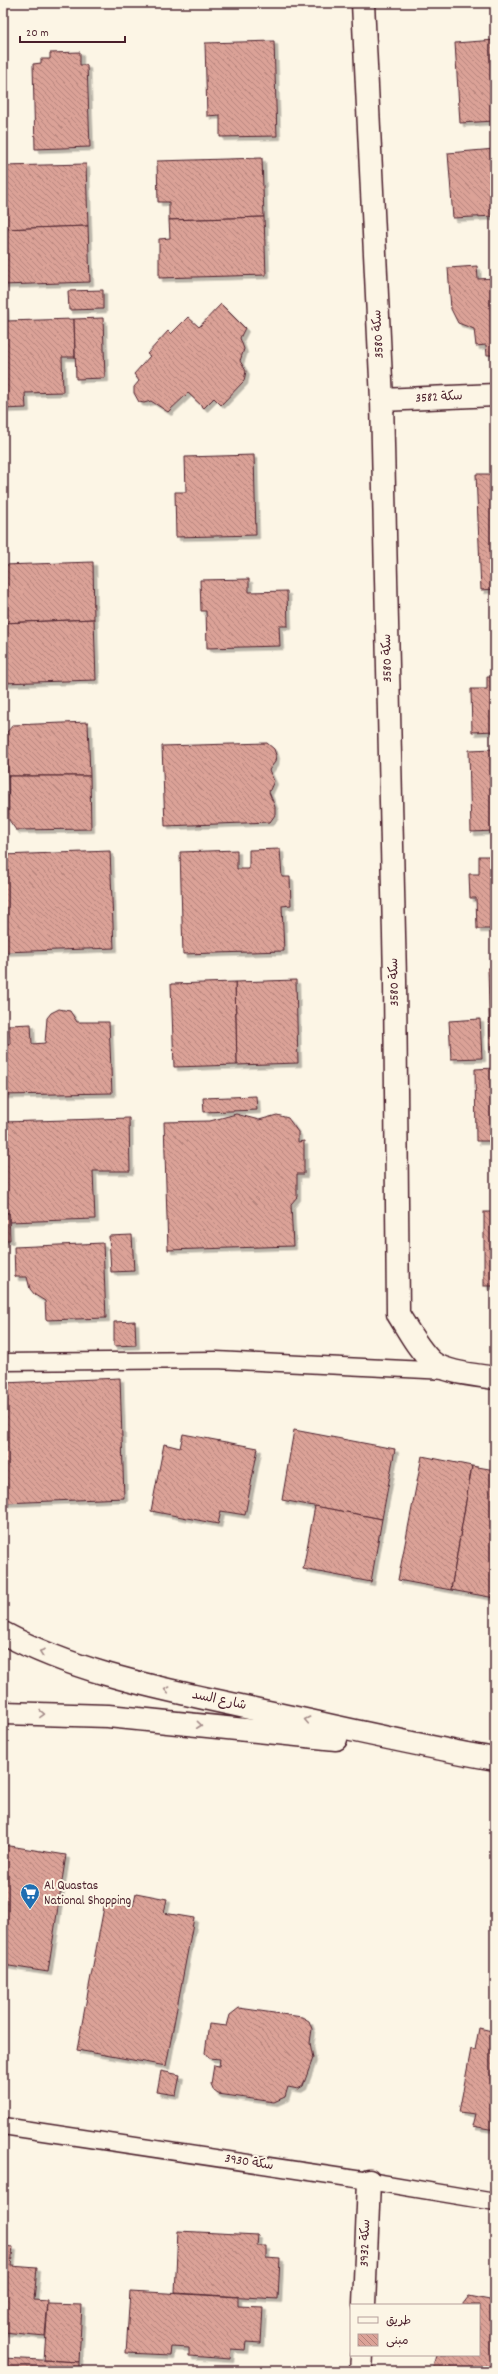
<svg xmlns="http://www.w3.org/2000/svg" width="498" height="2374" font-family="Dekko,'Playpen Sans Arabic',sans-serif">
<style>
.building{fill:url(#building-back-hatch);stroke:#4a1f2b;filter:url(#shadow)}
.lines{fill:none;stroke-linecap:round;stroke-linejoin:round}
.lane-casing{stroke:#4a1f2b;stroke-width:19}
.street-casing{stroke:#4a1f2b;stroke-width:25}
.secondary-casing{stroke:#4a1f2b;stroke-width:25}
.lane{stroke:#fcf5e5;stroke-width:16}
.street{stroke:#fcf5e5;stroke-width:22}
.secondary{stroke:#fcf5e5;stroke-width:22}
.oneway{stroke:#a38a88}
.labels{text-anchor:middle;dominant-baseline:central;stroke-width:4;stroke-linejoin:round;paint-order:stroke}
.street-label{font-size:13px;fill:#4a1f2b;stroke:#fcf5e5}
.poi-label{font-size:13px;fill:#4a1f2b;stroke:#fcf5e5;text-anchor:start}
</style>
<defs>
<pattern id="building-back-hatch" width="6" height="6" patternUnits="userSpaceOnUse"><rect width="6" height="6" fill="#dba297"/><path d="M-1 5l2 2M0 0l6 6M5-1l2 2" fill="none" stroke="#b4837b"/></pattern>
<filter id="shadow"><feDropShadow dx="3.5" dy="3.5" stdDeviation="0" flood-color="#0004"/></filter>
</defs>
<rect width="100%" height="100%" fill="#fcf5e5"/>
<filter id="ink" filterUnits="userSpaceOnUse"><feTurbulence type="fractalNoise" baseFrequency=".025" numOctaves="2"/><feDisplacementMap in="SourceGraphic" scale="8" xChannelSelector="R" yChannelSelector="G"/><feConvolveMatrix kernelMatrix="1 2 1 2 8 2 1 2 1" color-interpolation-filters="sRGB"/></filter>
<g filter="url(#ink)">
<g class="building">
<polygon points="495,40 495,121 460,123 455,43"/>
<polygon points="274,41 277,136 220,137 220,115 207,116 205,43"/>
<polygon points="80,52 80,65 87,65 90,147 35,149 33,64 41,63 41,59 50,59 50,53"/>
<polygon points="495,149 495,216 453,218 448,153"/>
<polygon points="262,158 264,217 169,220 169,202 158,202 157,161"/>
<polygon points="86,164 88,226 3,229 3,166"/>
<polygon points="264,217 266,275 159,278 159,239 170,238 169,220"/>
<polygon points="88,226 90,282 3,285 3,229"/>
<polygon points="477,266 478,279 495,278 495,355 487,355 486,345 476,346 474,329 458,323 451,309 448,268"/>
<polygon points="103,290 103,309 69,310 68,291"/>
<polygon points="221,304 245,328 240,338 244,349 240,361 246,371 244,381 221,405 214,398 204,408 188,393 168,412 151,401 144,403 139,402 134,393 134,387 139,381 134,374 150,356 147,354 168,331 171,334 188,317 199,327"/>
<polygon points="3,306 5,306 6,321 74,319 75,357 62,357 63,392 25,393 26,408 3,409"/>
<polygon points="103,318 105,378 76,379 74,319"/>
<polygon points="254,455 256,535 176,537 175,492 186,492 185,457"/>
<polygon points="476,474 495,474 495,589 481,590"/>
<polygon points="93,562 94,619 3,623 3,565"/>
<polygon points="249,579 249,592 287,591 288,626 279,626 280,646 207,648 206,611 201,611 200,580"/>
<polygon points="94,619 96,680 3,683 3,623"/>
<polygon points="487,677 495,677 495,731 472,732 471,689 487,689"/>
<polygon points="88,722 90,776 8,776 7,732 13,725"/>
<polygon points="267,743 274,749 276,755 275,762 269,770 274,781 269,792 275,807 275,815 270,822 165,826 162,746"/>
<polygon points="495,749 495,831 471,832 469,750"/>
<polygon points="8,776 90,776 91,829 16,830 9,820"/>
<polygon points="280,849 282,877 290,877 291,905 282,906 284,951 183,954 180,852 237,850 237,869 249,869 249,850"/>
<polygon points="110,851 114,948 3,952 3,855"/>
<polygon points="479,856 495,856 495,929 477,929 476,898 470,898 469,874 479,874"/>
<polygon points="488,968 495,968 495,1050 490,1050"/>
<polygon points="296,980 298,1063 237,1065 235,982"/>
<polygon points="235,982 237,1065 174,1067 171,984"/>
<polygon points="59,1009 70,1011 77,1022 109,1022 112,1093 3,1095 3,1045 10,1044 9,1025 31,1024 32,1044 45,1043 47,1018 51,1013"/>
<polygon points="480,1019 482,1058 451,1059 449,1021"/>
<polygon points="495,1068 495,1141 476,1141 475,1069"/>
<polygon points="256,1096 257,1110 204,1112 203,1098"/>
<polygon points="236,1114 259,1120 277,1115 288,1118 298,1132 298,1142 304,1141 304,1174 297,1174 297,1197 291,1204 293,1246 168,1250 164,1122 210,1121"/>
<polygon points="129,1118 130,1171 93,1171 95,1219 9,1222 9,1213 3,1213 3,1122"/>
<rect x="484" y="1212" width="11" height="74"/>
<polygon points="3,1213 9,1213 10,1240 3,1240"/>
<polygon points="132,1235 134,1271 111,1272 109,1236"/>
<polygon points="103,1243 106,1318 46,1320 45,1301 35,1295 30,1289 27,1277 15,1277 14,1247"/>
<polygon points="135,1321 136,1345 114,1346 114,1322"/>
<polygon points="120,1378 124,1498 4,1503 3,1383"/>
<polygon points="294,1430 395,1449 382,1519 282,1500"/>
<polygon points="183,1434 258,1448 245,1515 221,1511 218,1524 151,1511 164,1444 180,1448"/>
<polygon points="422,1456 472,1466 451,1590 398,1580"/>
<polygon points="472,1466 495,1470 495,1598 451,1590"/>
<polygon points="315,1506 382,1519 371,1582 303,1569"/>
<polygon points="3,1845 66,1855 48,1972 3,1965"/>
<polygon points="136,1893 167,1899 164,1913 194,1918 166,2066 77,2050 105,1902 133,1906"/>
<polygon points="239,2008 302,2017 309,2021 312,2029 310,2043 313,2058 303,2086 298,2089 288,2087 285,2097 274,2102 218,2094 214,2091 211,2084 214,2065 219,2066 220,2059 209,2058 205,2053 209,2024 227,2026 230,2015"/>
<polygon points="495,2014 495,2130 472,2126 475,2114 459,2112 471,2049 475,2050 479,2028 492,2031"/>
<polygon points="161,2071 180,2075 176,2095 157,2092"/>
<polygon points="178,2231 258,2235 257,2246 266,2246 266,2258 280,2259 278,2299 175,2293"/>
<polygon points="3,2246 13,2247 11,2266 37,2268 34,2300 48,2301 45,2336 3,2332"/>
<polygon points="130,2291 238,2297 238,2306 263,2307 261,2343 246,2342 245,2350 231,2349 230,2359 189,2356 189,2348 171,2347 170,2355 126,2353"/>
<polygon points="469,2296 495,2301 495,2371 432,2371 436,2355 479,2355 479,2305 462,2305"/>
<polygon points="48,2304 82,2305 79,2362 44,2360"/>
<polygon points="3,2358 79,2362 79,2371 3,2371"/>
</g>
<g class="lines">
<defs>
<g id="lane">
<polyline points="3,1362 216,1360 447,1371"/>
<polyline points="3,2126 369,2181 495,2202"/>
</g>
<g id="street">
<path d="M363,3L382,400L395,979L398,1314C408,1330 418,1349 432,1362C446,1373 477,1375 495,1378"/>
<polyline points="382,400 495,395"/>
<polyline points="364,2305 369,2181"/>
<polyline points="361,2371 362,2355"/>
</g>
<g id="secondary">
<path d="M3,1633C81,1675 169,1690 254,1709C335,1726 414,1745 495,1759"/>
<polyline points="3,1713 108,1716 336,1739"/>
</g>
</defs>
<use href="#lane" class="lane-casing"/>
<use href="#street" class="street-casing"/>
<use href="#secondary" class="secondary-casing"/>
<use href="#lane" class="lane"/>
<use href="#street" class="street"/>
<use href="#secondary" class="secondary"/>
</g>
<defs><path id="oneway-chevron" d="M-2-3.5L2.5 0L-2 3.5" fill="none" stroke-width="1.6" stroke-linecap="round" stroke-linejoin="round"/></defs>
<g class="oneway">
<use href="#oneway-chevron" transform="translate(42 1652) rotate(-161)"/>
<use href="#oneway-chevron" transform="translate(167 1690) rotate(-168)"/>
<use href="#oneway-chevron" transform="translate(42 1714) rotate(2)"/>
<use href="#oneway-chevron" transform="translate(307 1720) rotate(-168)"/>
<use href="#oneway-chevron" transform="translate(199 1725) rotate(6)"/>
</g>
</g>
<defs>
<symbol id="supermarket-pin" viewBox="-11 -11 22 30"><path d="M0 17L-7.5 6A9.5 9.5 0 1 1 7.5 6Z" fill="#1f6fb2" stroke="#fcf5e5"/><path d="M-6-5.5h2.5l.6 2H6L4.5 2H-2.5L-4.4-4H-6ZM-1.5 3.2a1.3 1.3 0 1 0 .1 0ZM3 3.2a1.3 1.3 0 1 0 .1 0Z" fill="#fff"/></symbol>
</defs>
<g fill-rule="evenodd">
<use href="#supermarket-pin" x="19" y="1882" width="22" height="30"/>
</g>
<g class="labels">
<g class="street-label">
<text transform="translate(379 334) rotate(-93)">سكة 3580</text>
<text transform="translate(439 398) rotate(-3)">سكة 3582</text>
<text transform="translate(388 658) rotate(-91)">سكة 3580</text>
<text transform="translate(395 982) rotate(-91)">سكة 3580</text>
<text transform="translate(219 1701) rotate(12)">شارع السد</text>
<text transform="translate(249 2163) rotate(9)">سكة 3930</text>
<text transform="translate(366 2243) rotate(-88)">سكة 3932</text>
</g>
<g class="poi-label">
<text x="44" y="1886">Al Quastas<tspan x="44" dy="15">National Shopping</tspan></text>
</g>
</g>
<rect width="498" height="2374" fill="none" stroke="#fcf5e5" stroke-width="16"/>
<rect x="8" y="8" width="482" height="2358" fill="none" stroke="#4a1f2b" stroke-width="1.5" filter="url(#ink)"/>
<rect x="350" y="2304" width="130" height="52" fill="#fcf5e5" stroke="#b59f9b"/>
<rect x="358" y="2317" width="20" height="6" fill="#fcf5e5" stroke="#b59f9b"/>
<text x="386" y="2324" font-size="12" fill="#4a1f2b">طريق</text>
<rect x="358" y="2334" width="20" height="12" fill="url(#building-back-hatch)" stroke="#b59f9b"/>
<text x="386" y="2344" font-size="12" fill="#4a1f2b">مبنى</text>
<path d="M20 36v6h105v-6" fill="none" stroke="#4a1f2b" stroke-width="2"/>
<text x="26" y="36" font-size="12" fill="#4a1f2b" stroke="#fcf5e5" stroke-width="3" paint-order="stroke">20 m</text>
</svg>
